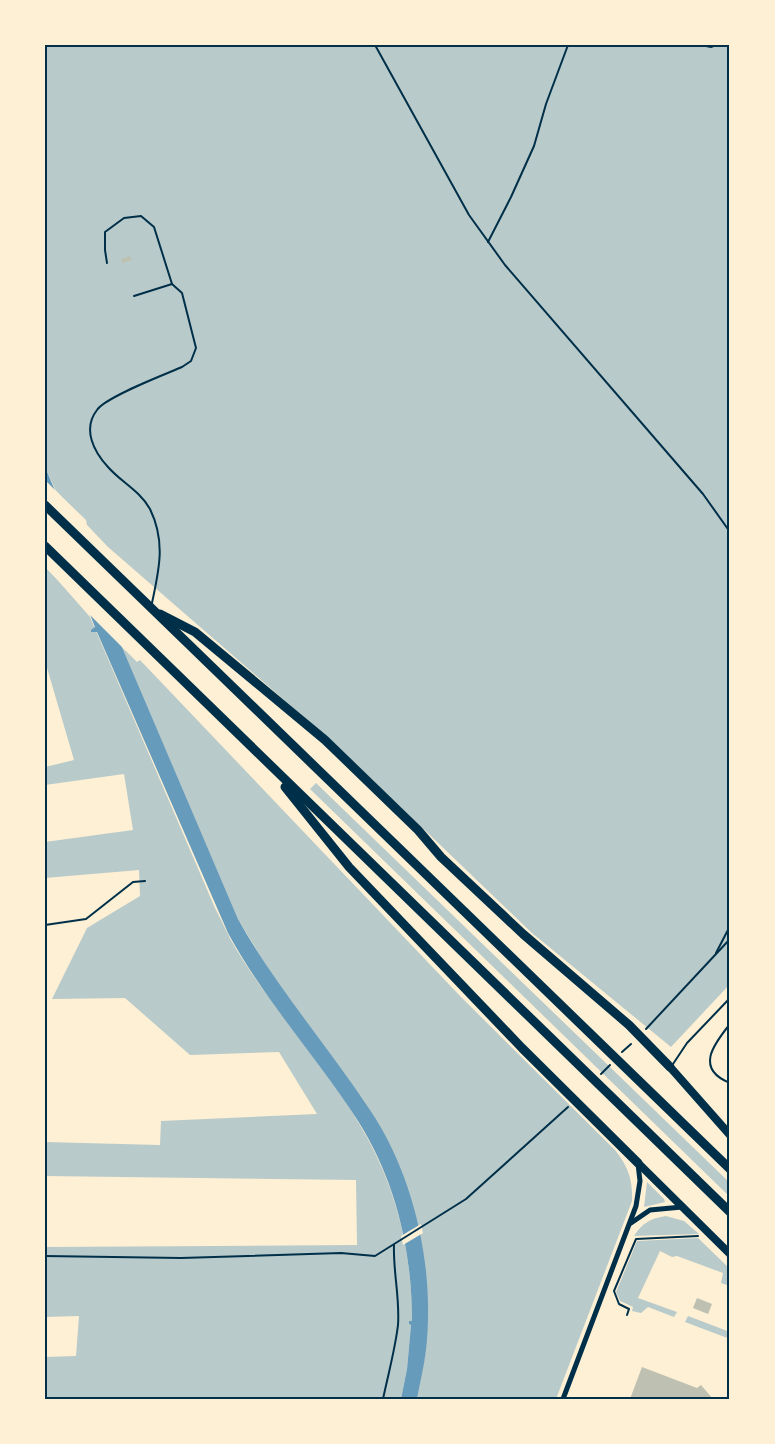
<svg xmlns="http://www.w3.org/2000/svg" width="775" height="1444" font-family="'Space Grotesk',sans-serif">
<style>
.green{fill:#b9caca}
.water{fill:#669bbc}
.pier{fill:#fdf0d5}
.building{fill:#bec0b2}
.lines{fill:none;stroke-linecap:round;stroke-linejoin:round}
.path{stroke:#003049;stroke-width:2}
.service{stroke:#003049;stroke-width:2}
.minor{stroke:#003049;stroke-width:5}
.secondary{stroke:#003049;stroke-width:8}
.motorway{stroke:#003049;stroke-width:9}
.neatline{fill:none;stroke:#003049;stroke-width:2}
</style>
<rect width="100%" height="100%" fill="#fdf0d5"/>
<g class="green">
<polygon points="45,45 730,45 730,984 671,1047 532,933 335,744 108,547 87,525 86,520 56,491 45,467"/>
<path d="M45,567C61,583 75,600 90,617L215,908C222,921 228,936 236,949C276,1015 332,1072 369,1141C399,1197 412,1258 412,1321L409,1324L411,1325L407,1369L401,1399H45V1357L76,1356L79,1316L45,1317V1247L357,1245L356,1180L45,1176V1142L160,1145L161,1121L317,1114L279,1052L190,1055L125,998L52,999L87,928L140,896L139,870L45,878V842L133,830L124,774L45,785V767L74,760L45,661Z"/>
<path d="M120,645L137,662L140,660L461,997L615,1150C628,1166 633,1180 632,1201L556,1399H417L426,1349V1278L420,1235L401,1173L269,970L238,919Z"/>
<polygon points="316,783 730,1183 730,1197 310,789"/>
<polygon points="647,1182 664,1199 665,1202 644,1207"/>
<path d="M666,1216L684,1221L699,1234L634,1236C642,1223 651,1218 666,1216Z"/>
<polygon points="698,1238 730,1269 730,1286 721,1283 723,1273 677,1256 672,1257 660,1251 638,1298 677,1312 674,1317 648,1307 641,1313 632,1311 633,1307 620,1301 616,1292 637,1241"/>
<polygon points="688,1316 730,1332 730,1339 685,1322"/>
</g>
<path class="water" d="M45,467L238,919C276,987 327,1045 370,1110C415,1177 435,1269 426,1350C424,1366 420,1383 417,1399H401L407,1369L411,1325L409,1324V1321H412C412,1251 396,1181 358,1121C317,1057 264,1000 228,933L97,632H91V630L95,627L45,503Z"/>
<g class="pier">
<polygon points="45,480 61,496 126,651 84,609 45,511"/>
<polygon points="421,1224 423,1233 403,1245 401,1236"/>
</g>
<g class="building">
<polygon points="130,256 132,260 122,263 121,259"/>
<polygon points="697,1298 712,1304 708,1314 693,1308"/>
<polygon points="642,1367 697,1388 701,1385 713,1399 630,1399"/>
</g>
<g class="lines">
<g class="path">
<polyline points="375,45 469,215 505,265 703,494 730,532"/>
<polyline points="681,45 689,45"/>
<polyline points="701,45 711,47 716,45"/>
<polyline points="488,242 511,197 534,146 546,104 568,45"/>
<polyline points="45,925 86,919 133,882 145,881"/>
<polyline points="716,953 730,926"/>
<polyline points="646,1029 730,939"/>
<polyline points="622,1052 631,1044"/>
<polyline points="601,1074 610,1065"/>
<polyline points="45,1256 181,1258 341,1253 375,1256 466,1199 568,1107"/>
<polyline points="627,1315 629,1309 619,1304 614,1291 636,1239 698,1236"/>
<path d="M383,1399C388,1375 395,1350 398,1325C400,1298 393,1272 394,1245"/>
</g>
<g class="service">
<path d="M107,263L105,250V232L124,218L141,216L154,227L172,284L182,293L196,348L191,361L182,367C166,374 105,397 97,410C82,429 94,452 108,467C121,482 140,491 150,509C166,542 159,570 152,603"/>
<polyline points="134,296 172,284"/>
<path d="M730,1024C713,1045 695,1069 730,1083"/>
<polyline points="673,1064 687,1043 730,998"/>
</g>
<g class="minor">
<polyline points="631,1223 650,1210 682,1207"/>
<polyline points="563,1399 636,1206 640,1181 638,1164"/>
</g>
<g class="secondary">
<polyline points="670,1067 730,1135"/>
<polyline points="638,1163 730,1254"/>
</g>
<g class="motorway">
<polyline points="45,505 730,1169"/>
<polyline points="45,546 730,1212"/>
<polyline points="160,614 195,632 325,740 418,830 441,857 523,934 629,1025 670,1067"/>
<polyline points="285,787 349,867 522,1048 638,1163"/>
</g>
</g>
<rect width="775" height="1444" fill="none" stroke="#fdf0d5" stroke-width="93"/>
<rect x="46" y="46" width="682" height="1352" class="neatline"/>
</svg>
